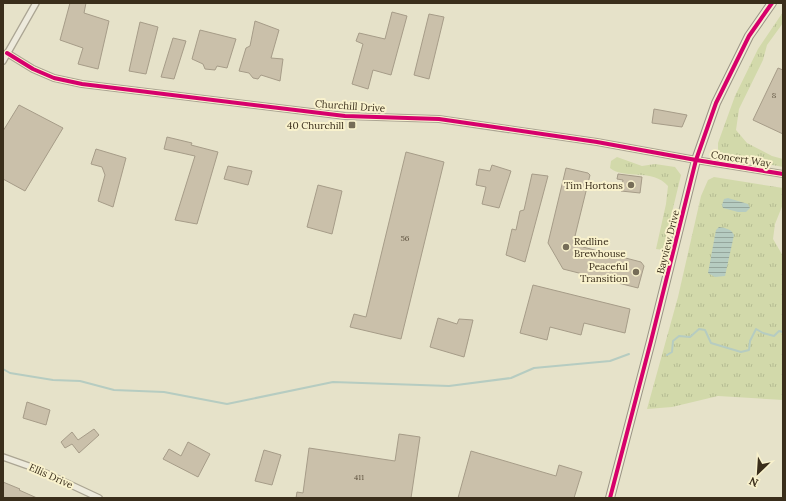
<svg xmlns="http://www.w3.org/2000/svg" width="786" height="501" font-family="Lora,serif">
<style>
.grass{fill:url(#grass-tufts)}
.water{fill:url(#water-rules)}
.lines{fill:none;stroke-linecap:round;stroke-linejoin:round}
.stream{stroke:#b6ccc1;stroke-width:2}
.building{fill:#cac0aa;stroke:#a69c88}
.street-casing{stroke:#aba593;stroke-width:8}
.secondary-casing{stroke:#9a9483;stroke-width:10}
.street{stroke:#edeadc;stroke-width:5.5}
.secondary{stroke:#edeadc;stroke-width:8}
.cycleway-casing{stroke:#f9f2cd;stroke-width:6}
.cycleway{stroke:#d6006c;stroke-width:4}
.poi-dot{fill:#766d58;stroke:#f9f2cd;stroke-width:1.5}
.labels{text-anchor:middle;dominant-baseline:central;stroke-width:4;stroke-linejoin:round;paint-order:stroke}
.number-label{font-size:8px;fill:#5e523f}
.street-label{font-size:10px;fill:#3a2e1b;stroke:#f9f2cd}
.poi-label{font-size:10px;fill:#3a2e1b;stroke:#f9f2cd;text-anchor:end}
</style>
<defs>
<pattern id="grass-tufts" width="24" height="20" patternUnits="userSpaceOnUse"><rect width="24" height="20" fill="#d2d9aa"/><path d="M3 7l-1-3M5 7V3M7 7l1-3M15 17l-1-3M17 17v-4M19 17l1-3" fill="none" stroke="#b5bb92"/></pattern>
<pattern id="water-rules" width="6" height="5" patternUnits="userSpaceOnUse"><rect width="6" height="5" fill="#b6ccc1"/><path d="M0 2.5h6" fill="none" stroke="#95a69c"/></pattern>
</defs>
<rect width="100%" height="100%" fill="#e6e2c9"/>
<g class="grass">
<polygon points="783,12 783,23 767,45 763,60 739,109 736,130 747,143 772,156 783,159 783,167 724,156 718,150 718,143 735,96 758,49"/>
<path d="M617,157L642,166L655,164L675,167L681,175L663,250L656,249L666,204L668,186C653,168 624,180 610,168L611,161Z"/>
<polygon points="714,177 783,188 783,204 775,224 773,239 783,256 783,400 718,396 672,407 647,409 678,297 701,196 708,180"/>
</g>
<g class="water">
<polygon points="728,198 748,204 750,208 746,212 738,212 723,208 722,205 724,199"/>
<path d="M719,227C726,228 731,229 734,235L725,276L715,277L708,273L716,230Z"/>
</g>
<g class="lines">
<g class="stream">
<polyline points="667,355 672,352 673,341 679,336 690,337 699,329 705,330 711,343 741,352 749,350 750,341 756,329 763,333 774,336 779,331 783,332"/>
<polyline points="3,369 10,373 53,380 80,381 114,390 164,392 227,404 333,382 449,386 511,378 534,368 610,361 629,354"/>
</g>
</g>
<g class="building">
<polygon points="70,3 86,3 84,13 109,21 98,69 78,64 83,48 60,40"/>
<polygon points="392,12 407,16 391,75 373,70 368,89 352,84 363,44 356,41 359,33 385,39"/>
<polygon points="429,14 444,17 429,79 414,75"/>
<polygon points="255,21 279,30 271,58 283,59 280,81 261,75 258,79 253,78 249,73 239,71 246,48 250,46"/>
<polygon points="140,22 158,27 146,74 129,71"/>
<polygon points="200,30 236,39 227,68 217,66 215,70 205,69 203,64 192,59"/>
<polygon points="173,38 186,41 174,79 161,77"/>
<polygon points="778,68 783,70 783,134 753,120"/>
<polygon points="19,105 63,128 25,191 3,179 3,131"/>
<polygon points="654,109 687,115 682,127 652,123"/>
<polygon points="167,137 192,143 191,145 218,152 197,224 175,220 195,156 164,149"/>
<polygon points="96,149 126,158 113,207 98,201 105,175 102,167 91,164"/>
<polygon points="406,152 444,162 401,339 350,327 354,314 366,317"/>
<polygon points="492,165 511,171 499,208 482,204 486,187 476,185 479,169 490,171"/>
<polygon points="228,166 252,171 248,185 224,179"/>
<polygon points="566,168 588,173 590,175 575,236 583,247 641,262 644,266 638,288 563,269 548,243"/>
<polygon points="532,174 548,176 525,262 506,255 512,229 516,230 520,211 524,210"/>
<polygon points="618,174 642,177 640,193 621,191 623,180 617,179"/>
<polygon points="318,185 342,191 332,234 307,227"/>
<polygon points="533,285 630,309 625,333 584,323 581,335 550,327 547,340 520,333"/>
<polygon points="438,318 457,324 459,319 473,320 464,357 430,347"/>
<polygon points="27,402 50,410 46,425 23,418"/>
<polygon points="94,429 99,435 79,453 72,444 65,448 61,442 72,432 78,440"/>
<polygon points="399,434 420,437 411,498 296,498 297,492 303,493 309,448 395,461"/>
<polygon points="188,442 210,454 198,477 163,459 169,449 181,456"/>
<polygon points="264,450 281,455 272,485 255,481"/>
<polygon points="471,451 556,476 559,465 582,472 574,498 458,498"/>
<polygon points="3,482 20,489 19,490 37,498 3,498"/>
</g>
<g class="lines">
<defs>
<g id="street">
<polyline points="7,53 33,69 54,78 82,84 345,116 439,119 597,142 696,160 783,174"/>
<polyline points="3,61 36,3"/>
<polyline points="3,457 37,469 99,498"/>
</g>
<polyline id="secondary" points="610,498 651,341 696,160 716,103 749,36 772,3"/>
</defs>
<use href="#street" class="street-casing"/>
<use href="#secondary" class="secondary-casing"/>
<use href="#street" class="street"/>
<use href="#secondary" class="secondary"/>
<defs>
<g id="cycleway">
<polyline points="7,53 33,69 54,78 82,84 345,116 439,119 597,142 696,160 783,174"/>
<polyline points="610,498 651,341 696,160 716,103 749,36 772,3"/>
</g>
</defs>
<use href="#cycleway" class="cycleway-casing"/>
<use href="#cycleway" class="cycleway"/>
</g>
<g class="poi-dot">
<rect x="348" y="121" width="8" height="8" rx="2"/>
<circle cx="631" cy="185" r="4"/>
<circle cx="566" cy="247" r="4"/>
<circle cx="636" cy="272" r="4"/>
</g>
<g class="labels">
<g class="number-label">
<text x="774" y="95">8</text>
<text x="405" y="238">56</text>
<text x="359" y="477">411</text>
</g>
<g class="street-label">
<text transform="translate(350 106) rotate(4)">Churchill Drive</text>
<text transform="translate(741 159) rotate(9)">Concert Way</text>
<text transform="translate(668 242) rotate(-76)">Bayview Drive</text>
<text transform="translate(51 476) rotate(24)">Ellis Drive</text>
</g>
<g class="poi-label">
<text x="344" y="125">40 Churchill</text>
<text x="623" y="185">Tim Hortons</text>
<text x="574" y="241" text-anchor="start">Redline<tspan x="574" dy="12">Brewhouse</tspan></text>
<text x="628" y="266">Peaceful<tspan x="628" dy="12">Transition</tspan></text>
</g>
</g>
<rect width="786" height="501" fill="none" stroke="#3a2e1b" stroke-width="8"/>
<g transform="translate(758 473) rotate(205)" stroke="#f9f2cd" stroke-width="3" paint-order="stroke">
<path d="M0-3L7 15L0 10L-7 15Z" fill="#3a2e1b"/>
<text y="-6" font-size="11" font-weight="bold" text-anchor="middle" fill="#3a2e1b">N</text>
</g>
</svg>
